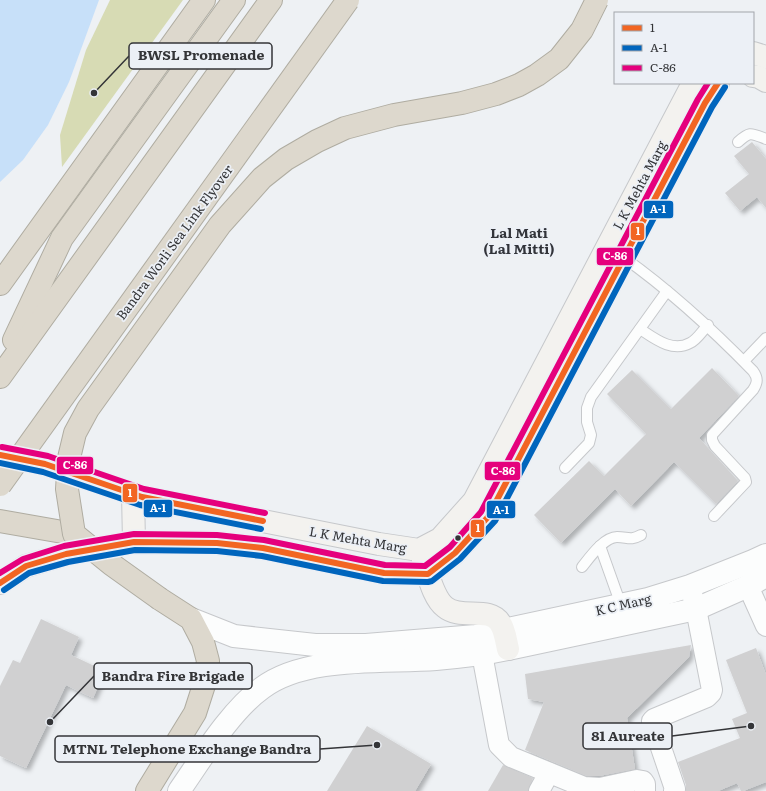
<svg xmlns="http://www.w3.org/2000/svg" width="766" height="791" font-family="Literata,serif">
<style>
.green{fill:#d7dbb4}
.water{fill:#c7e0f9}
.building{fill:#d0d0d1;filter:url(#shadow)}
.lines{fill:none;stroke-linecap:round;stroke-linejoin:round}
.service-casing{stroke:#c6c8cb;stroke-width:12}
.minor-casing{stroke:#c6c8cb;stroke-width:22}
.tertiary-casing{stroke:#c6c8cb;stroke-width:24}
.secondary-casing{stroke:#c6c8cb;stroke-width:24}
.motorway-casing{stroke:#afaca1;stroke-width:24}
.service{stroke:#fcfdfd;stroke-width:10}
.minor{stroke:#fcfdfd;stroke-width:20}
.tertiary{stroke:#fcfdfd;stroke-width:22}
.secondary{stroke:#f3f2ef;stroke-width:22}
.motorway{stroke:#ddd8cd;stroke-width:22}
.motorway-bridge-casing{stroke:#afaca1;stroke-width:24;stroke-linecap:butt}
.motorway-bridge{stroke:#ddd8cd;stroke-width:22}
.bus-1-casing{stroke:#ecf0f6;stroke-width:9}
.bus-2-casing{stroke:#ecf0f6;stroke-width:9}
.bus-3-casing{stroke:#ecf0f6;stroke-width:9}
.bus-1{stroke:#f26522;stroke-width:6}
.bus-2{stroke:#0065bd;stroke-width:6}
.bus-3{stroke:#e5007d;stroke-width:6}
.bus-dot{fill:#343538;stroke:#ecf0f6;stroke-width:1.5}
.labels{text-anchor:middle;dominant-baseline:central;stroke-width:3.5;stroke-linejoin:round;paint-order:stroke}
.street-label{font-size:13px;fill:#343538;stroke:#ecf0f6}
.neighbourhood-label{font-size:14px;font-weight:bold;fill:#32343a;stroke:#ecf0f6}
.leader{fill:none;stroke:#343538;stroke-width:1.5}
.callout-dot{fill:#343538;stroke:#ecf0f6;stroke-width:1.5}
.callout{fill:#ecf0f6;stroke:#343538;stroke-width:1.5}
.callout-label{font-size:14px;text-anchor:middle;font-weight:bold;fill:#343538}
.line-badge{stroke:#ecf0f6;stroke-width:1.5}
.badge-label{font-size:11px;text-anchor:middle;font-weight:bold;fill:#fff}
</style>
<defs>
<filter id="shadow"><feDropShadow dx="3.5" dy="3.5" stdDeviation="2" flood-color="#0004"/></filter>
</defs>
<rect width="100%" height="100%" fill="#eef1f4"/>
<polygon class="green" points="110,0 183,0 62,167 60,135 86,50"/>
<polygon class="water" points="0,0 99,0 69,82 48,125 23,160 0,182"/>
<g class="building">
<polygon points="752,142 766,159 766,208 757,197 740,211 725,193 749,174 734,156"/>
<polygon points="712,368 739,396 699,438 738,481 716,504 674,462 631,506 615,489 561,543 534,515 589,461 604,476 646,434 607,394 632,370 671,409"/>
<polygon points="41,619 79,637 71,655 105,671 93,698 66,685 26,768 0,756 0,686 13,660 20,663"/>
<polygon points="691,645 689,657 627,718 635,769 599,776 587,776 525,750 544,702 528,699 525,674"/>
<polygon points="756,648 766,675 766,782 743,791 741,791 737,783 718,791 686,791 686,785 678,762 740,738 732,719 747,713 726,660"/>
<polygon points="367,726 431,764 415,791 327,791"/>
<polygon points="503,765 533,778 528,791 488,791"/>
</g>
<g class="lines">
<defs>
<g id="service">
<path d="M738,142C750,131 751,133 766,139"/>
<path d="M623,257C671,291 712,329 753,371C758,378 758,382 753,390L712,435V440L715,446L745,478L746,482L714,516"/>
<path d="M640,329C654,338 672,353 690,343C697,340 702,331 708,325"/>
<polyline points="744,361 766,338"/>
<polyline points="565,468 589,443 591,435 587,422 587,408 591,397 667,291"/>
<polyline points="600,546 621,605"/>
<path d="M582,567C590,557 604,537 617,537C628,537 630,541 641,535"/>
</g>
<g id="minor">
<polyline points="748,586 766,626"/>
<polyline points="482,654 499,745 511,757 584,787 600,788 637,780 643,781 645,784 645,791"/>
<polyline points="539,791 549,773"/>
<polyline points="674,791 675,789 652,721 654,719 707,697 711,693 712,690 696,609 690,586"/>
</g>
<g id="tertiary">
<polyline points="191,619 234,636 315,645 366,645 476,636 648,599 690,586 753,561 766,555"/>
<path d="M179,791C202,758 230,711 262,688C306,655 384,663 436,659C461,657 485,654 508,649L696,609L748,586L766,576"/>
</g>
<g id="secondary">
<polyline points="753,53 766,57"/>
<polyline points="753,76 759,77 766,81"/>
<polyline points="0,455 45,464 142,497 379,544 419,550 440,539 474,501 690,89 694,83"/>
<polyline points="133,494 134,542"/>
<path d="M423,560C428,573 433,598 445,607C460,620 490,606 500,623C505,630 506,641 508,649"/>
<polyline points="0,583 26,566 66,554 134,542 217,543 263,548 384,573 428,574 455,553 488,517 705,103 718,83"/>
</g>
<g id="motorway">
<polyline points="0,284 204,0"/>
<polyline points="14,340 62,238 234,0"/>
<polyline points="0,377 271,0"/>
<polyline points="0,521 74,534"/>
<polyline points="147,791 195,713 204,685 208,661 203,642 191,619 160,599"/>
</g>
</defs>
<use href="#service" class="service-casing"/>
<use href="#minor" class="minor-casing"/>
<use href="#tertiary" class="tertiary-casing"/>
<use href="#secondary" class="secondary-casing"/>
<use href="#motorway" class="motorway-casing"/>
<use href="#service" class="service"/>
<use href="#minor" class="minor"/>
<use href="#tertiary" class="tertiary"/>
<use href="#secondary" class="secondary"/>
<use href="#motorway" class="motorway"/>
<defs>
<g id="motorway-bridge">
<polyline points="0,485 348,0"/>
<polyline points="160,599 111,564 74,534 67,489 69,458 75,433 88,409 220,225 262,178 286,159 317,141 345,128 394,115 462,103 496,94 519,85 537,75 559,59 582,30 597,0"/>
</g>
</defs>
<use href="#motorway-bridge" class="motorway-bridge-casing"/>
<use href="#motorway-bridge" class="motorway-bridge"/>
<defs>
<g id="bus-1">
<polyline points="0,455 45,464 142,497 263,521"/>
<polyline points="0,583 26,566 66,554 134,542 217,543 263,548 384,573 428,574 455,553 488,517 705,103 718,83"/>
</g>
<g id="bus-2">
<polyline points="0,463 43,472 140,505 261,529"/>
<polyline points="4,590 29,573 68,562 135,550 217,551 262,556 383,581 428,582 432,581 460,559 495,521 712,107 725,87"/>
</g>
<g id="bus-3">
<polyline points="2,447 48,456 144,489 265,513"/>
<polyline points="0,573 23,559 64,546 134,534 217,535 264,540 385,565 425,566 450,547 481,512 698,99 708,83"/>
</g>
</defs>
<use href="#bus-1" class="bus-1-casing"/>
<use href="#bus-2" class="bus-2-casing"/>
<use href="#bus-3" class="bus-3-casing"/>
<use href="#bus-1" class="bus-1"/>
<use href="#bus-2" class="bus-2"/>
<use href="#bus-3" class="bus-3"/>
</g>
<circle class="bus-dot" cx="458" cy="538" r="3.5"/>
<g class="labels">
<g class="street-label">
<text transform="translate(639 185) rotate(-62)">L K Mehta Marg</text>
<text transform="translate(174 242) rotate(-54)">Bandra Worli Sea Link Flyover</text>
<text transform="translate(358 539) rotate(10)">L K Mehta Marg</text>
<text transform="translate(623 604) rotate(-13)">K C Marg</text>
</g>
<g class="neighbourhood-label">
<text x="519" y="232">Lal Mati<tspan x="519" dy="16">(Lal Mitti)</tspan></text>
</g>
</g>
<path class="leader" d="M94 93L129 56M50 722L94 676M751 726L672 736M377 745L320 749"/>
<g class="callout-dot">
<circle cx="94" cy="93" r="4"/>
<circle cx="50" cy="722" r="4"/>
<circle cx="751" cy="726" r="4"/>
<circle cx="377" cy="745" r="4"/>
</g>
<g class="callout">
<rect x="129" y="43" width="143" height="26" rx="4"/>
<rect x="94" y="663" width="158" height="26" rx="4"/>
<rect x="583" y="723" width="89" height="26" rx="4"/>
<rect x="55" y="736" width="265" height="26" rx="4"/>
</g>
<g class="callout-label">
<text x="201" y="60">BWSL Promenade</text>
<text x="173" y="681">Bandra Fire Brigade</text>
<text x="628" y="741">81 Aureate</text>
<text x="187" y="754">MTNL Telephone Exchange Bandra</text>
</g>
<g class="line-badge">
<rect x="643" y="200" width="31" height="19" rx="4" fill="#0065bd"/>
<rect x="630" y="222" width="15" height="19" rx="4" fill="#f26522"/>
<rect x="596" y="247" width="38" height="19" rx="4" fill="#e5007d"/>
<rect x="56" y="456" width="38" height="19" rx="4" fill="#e5007d"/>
<rect x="484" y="461" width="37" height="20" rx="4" fill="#e5007d"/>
<rect x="122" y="483" width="16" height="20" rx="4" fill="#f26522"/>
<rect x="143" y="499" width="30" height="19" rx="4" fill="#0065bd"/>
<rect x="486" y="500" width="30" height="19" rx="4" fill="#0065bd"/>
<rect x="470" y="519" width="15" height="19" rx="4" fill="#f26522"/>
</g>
<g class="badge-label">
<text x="658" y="213">A-1</text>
<text x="638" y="235">1</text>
<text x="615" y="260">C-86</text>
<text x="75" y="469">C-86</text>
<text x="503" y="475">C-86</text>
<text x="130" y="497">1</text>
<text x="158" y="512">A-1</text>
<text x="501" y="514">A-1</text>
<text x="478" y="532">1</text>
</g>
<rect x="614" y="12" width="140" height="72" fill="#ecf0f6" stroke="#a2a5aa"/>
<rect x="622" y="25" width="20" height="6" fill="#f26522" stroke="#a2a5aa"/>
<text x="650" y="32" font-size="12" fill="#343538">1</text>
<rect x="622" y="45" width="20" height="6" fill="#0065bd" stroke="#a2a5aa"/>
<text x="650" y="52" font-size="12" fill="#343538">A-1</text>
<rect x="622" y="65" width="20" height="6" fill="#e5007d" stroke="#a2a5aa"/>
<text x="650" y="72" font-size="12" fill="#343538">C-86</text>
</svg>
